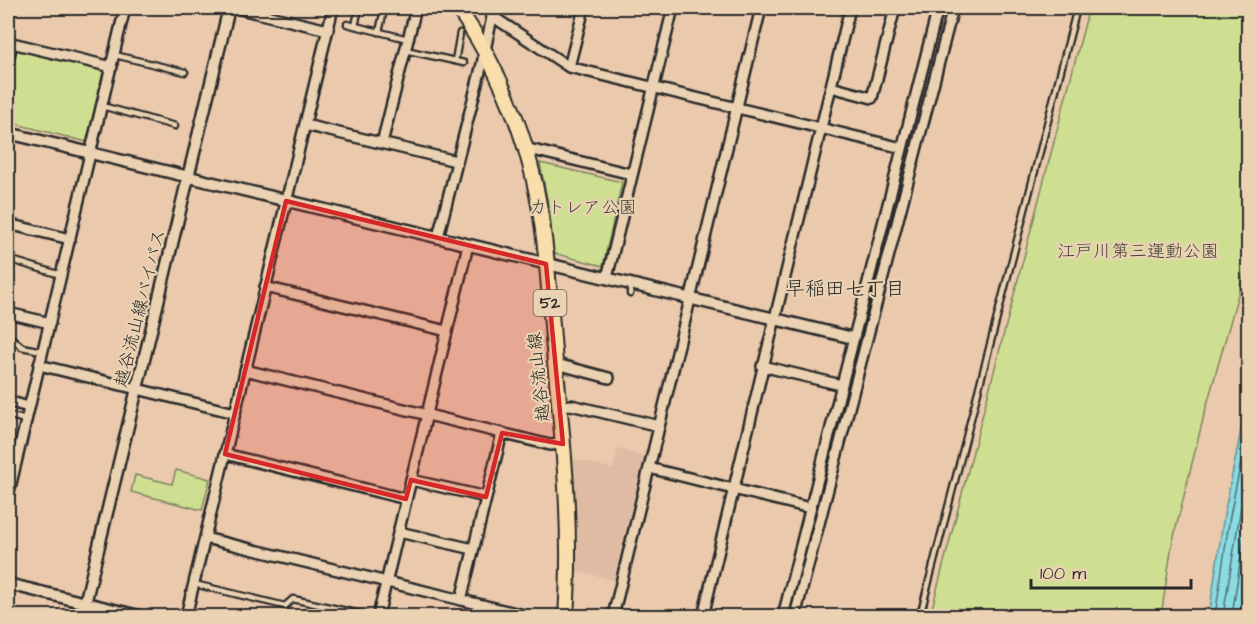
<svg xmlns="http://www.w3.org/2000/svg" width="1256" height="624" font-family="'Architects Daughter','Klee One',sans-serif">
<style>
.built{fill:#dfbba3}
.green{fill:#cfdf92;stroke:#7d855e;stroke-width:1.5}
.water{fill:#8adbe2;stroke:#649599;stroke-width:1.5}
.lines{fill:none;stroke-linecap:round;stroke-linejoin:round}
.shore{stroke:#517174;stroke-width:1.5}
.service-casing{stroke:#2b2b2b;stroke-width:9}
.minor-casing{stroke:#2b2b2b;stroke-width:14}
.tertiary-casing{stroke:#2b2b2b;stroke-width:15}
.primary-casing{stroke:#2b2b2b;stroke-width:18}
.service{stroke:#ead2b2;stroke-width:4.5}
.minor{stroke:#ead2b2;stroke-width:9}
.tertiary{stroke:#ead2b2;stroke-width:10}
.primary{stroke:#f9deab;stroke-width:14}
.marked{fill:#d62828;fill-opacity:0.2;stroke:#d62828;stroke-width:4.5;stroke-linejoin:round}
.labels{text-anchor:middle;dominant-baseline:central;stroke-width:4.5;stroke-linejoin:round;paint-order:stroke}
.shield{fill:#ead2b2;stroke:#645d54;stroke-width:1.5}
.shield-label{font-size:16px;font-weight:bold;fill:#2b2b2b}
.park-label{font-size:18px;fill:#44463a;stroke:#ead2b2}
.street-label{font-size:18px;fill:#2b2b2b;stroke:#ead2b2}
.neighbourhood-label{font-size:20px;fill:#2b2b2b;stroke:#ead2b2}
</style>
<rect width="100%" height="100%" fill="#eac9ad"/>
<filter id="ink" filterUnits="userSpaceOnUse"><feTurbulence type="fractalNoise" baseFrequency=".0167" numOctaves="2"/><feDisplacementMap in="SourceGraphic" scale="12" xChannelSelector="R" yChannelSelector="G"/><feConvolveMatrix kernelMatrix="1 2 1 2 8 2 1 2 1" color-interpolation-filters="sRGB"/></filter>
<g filter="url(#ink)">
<polygon class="built" points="618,449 648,458 618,581 577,571 571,458 613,469"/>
<g class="green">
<polygon points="1089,8 1248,8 1248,259 1204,415 1172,544 1161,616 930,616"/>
<polygon points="16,49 104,69 87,142 8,122 8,87"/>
<polygon points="540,163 622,182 603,266 553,253 550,213"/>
<polygon points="176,470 210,479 202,510 131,492 135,475 172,484"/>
</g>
<polygon class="water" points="1248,396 1248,616 1209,616 1224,515"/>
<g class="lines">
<g class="shore">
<polyline points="1215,616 1230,516 1248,427"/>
<polyline points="1223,616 1248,464"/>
<polyline points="1232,616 1248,509"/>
</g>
<defs>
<g id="service">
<polyline points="347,24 408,39"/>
<polyline points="355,26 359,8"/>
<polyline points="379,32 384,10"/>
<polyline points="405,50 464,63"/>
<polyline points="115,55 185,72"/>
<polyline points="455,61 460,33"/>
<polyline points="102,106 175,126"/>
<polyline points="8,259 61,275"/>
<polyline points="630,294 632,284"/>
<polyline points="8,335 22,347 42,351"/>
<polyline points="8,415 25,420"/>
<polyline points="194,584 285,606 293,599 369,616"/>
<polyline points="920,616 1077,8"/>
</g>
<g id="minor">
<polyline points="236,8 328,30"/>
<polyline points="492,16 569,67 902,148"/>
<polyline points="8,61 12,43 112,67"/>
<polyline points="569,67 584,8"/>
<polyline points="831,87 872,98 895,8"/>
<polyline points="305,125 456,161"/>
<polyline points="382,143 416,8"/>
<polyline points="525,148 631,174"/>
<polyline points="8,224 70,239"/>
<polyline points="438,237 482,64 494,8"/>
<polyline points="607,278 673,8"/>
<polyline points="265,287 447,331"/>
<polyline points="8,313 50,323"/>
<polyline points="39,365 235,413"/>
<polyline points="762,366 841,385"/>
<polyline points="556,367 564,366 609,378"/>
<polyline points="245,370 550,445 563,444"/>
<polyline points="8,401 28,407"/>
<polyline points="560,406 571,405 659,426"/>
<polyline points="225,454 406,499"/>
<polyline points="649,468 810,508"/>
<polyline points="411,480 486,497"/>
<polyline points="8,496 125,8"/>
<polyline points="399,532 473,549"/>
<polyline points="205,538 528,616"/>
<polyline points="461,600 502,433"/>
<polyline points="186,616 333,8"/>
<polyline points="378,616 468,245"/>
<polyline points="613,616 761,8"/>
<polyline points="703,616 850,8"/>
<polyline points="783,616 938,8"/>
<polyline points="795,616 953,8"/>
</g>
<g id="tertiary">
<polyline points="8,133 853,338"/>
<polyline points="8,584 139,616"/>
<polyline points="82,616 229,8"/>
</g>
<path id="primary" d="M458,8C497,65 525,131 538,199C548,252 550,308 555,362C564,447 572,531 566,616"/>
</defs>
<use href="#service" class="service-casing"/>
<use href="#minor" class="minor-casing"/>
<use href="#tertiary" class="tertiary-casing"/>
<use href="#primary" class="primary-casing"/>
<use href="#service" class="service"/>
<use href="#minor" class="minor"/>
<use href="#tertiary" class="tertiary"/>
<use href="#primary" class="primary"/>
</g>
</g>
<path class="marked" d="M286,201L546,264L563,444L502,433L486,497L411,480L406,499L225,454Z"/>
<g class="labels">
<rect class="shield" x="533.5" y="290" width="33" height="26" rx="4.5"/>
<g class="shield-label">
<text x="550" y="303">52</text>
</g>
<g class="park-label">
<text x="583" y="207">カトレア公園</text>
<text x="1138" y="251">江戸川第三運動公園</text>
</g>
<g class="street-label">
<text transform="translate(140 308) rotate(-76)">越谷流山線バイパス</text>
<text transform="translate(539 377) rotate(-96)">越谷流山線</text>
</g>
<g class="neighbourhood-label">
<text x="845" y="289">早稲田七丁目</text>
</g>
</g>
<rect width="1256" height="624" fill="none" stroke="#ead2b2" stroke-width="30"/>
<rect x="15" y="15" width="1226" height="594" fill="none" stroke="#2b2b2b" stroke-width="2" filter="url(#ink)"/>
<path d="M1031 579v9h160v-9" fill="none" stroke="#2b2b2b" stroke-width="3"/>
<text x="1040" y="579" font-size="18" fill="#2b2b2b" stroke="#ead2b2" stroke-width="4.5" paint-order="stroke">100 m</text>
</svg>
